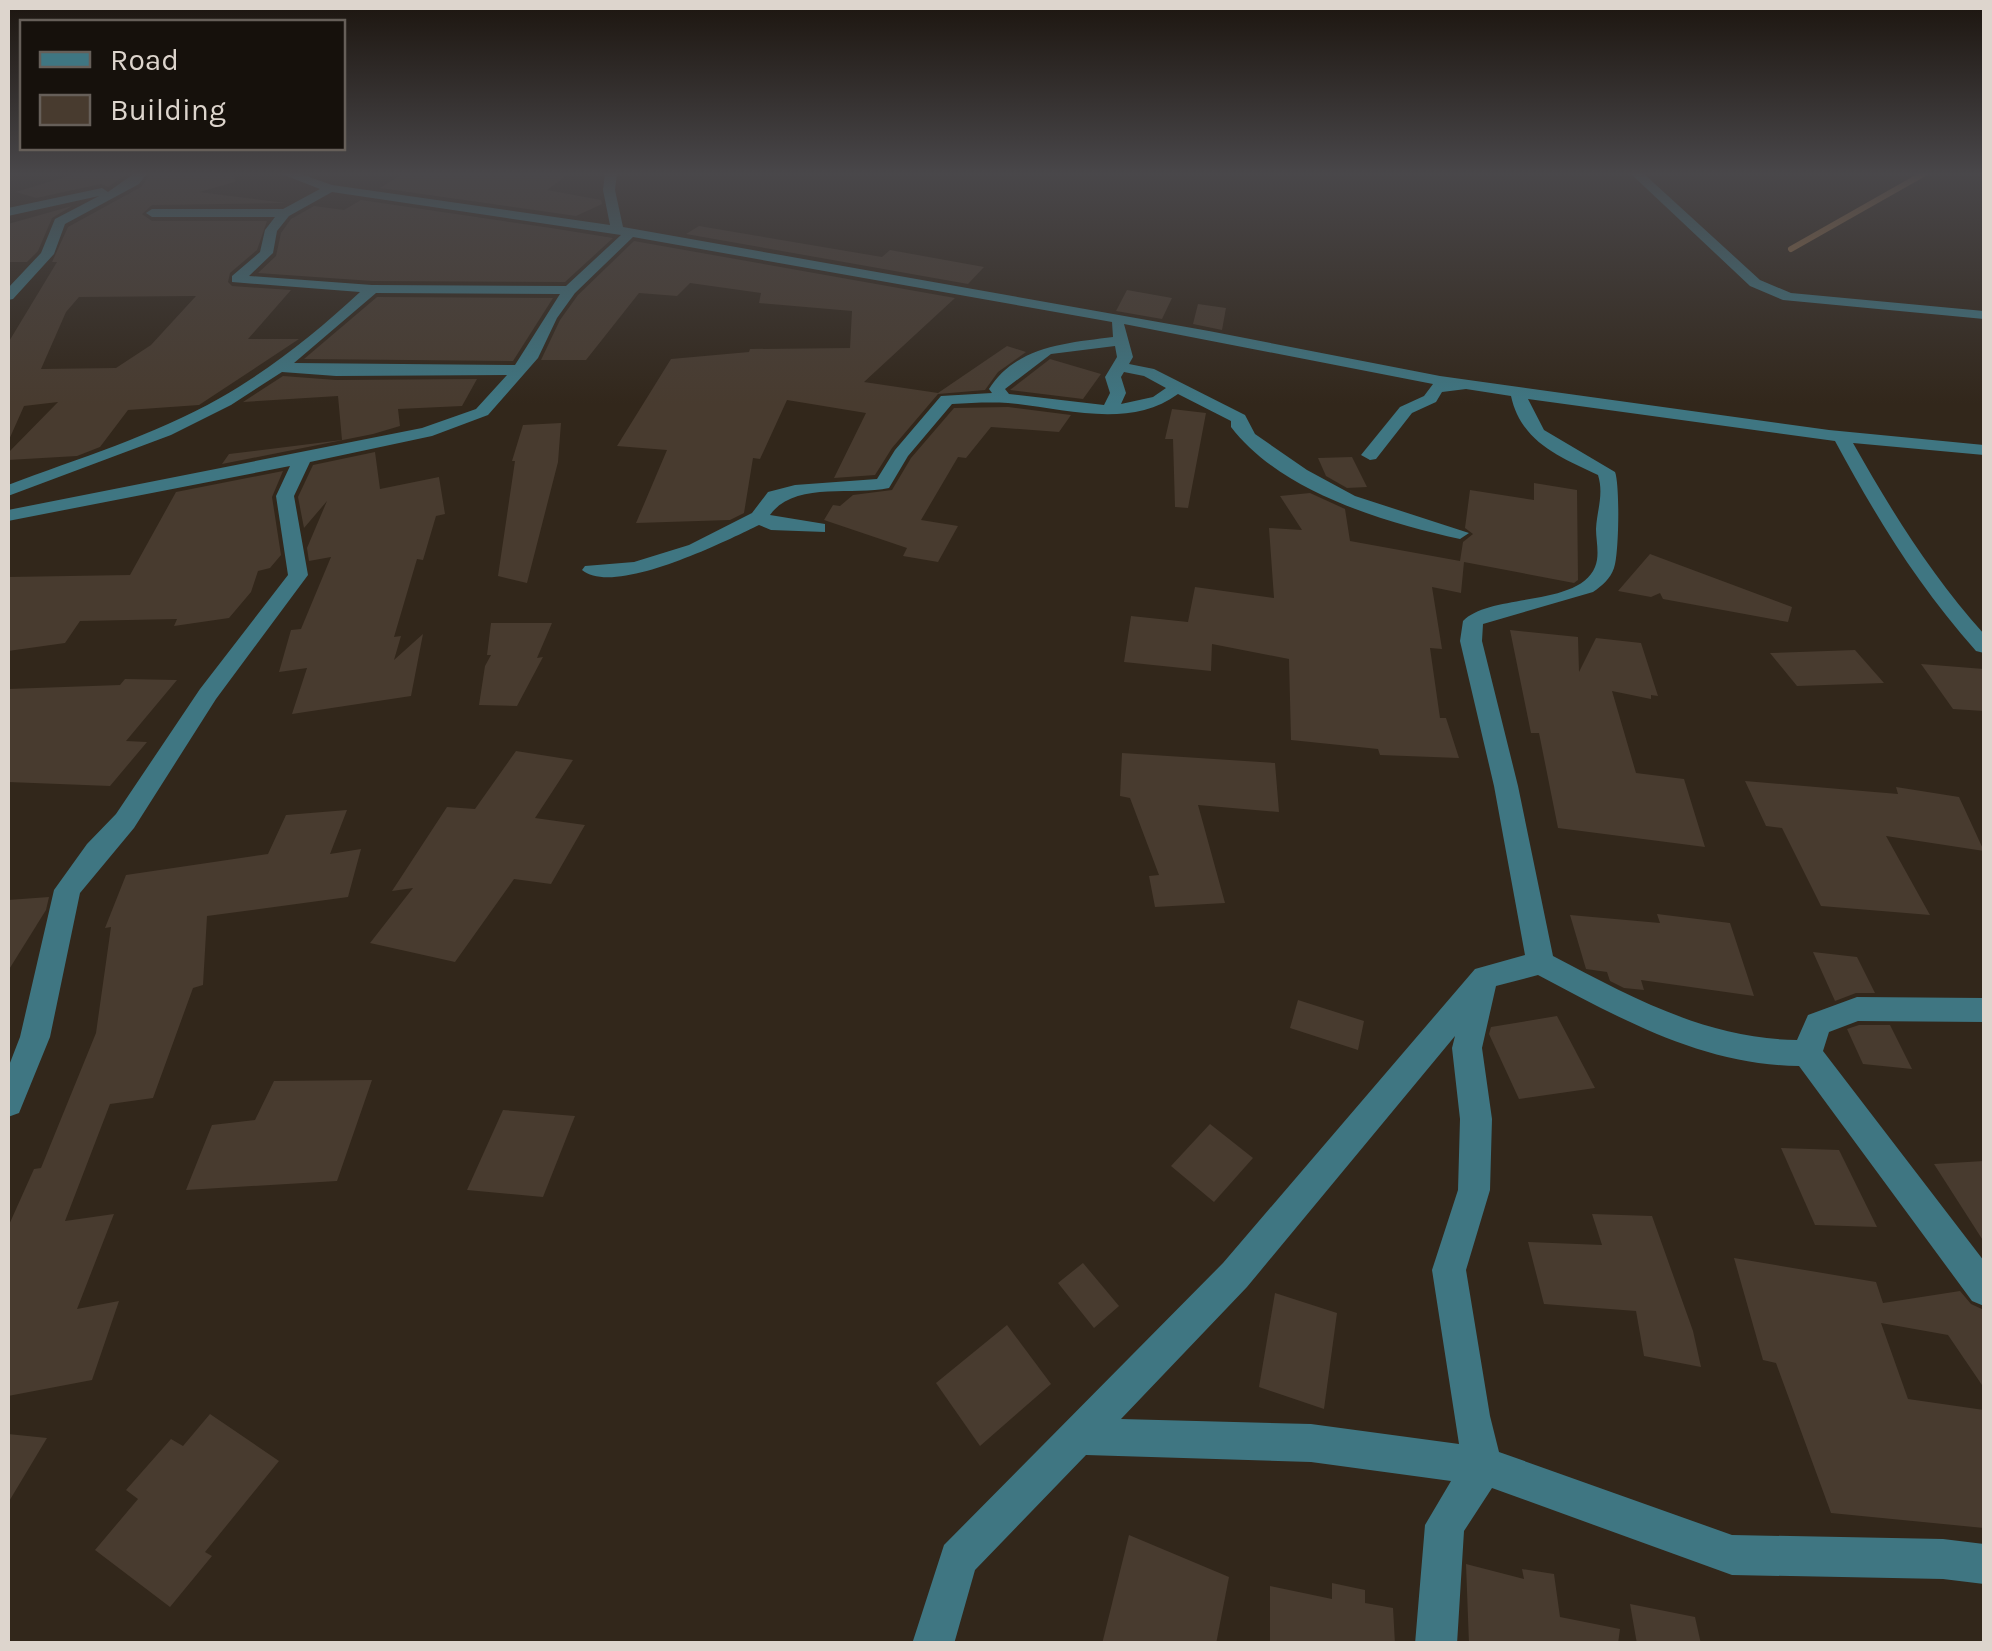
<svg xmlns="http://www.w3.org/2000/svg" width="1992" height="1651" font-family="Karla,sans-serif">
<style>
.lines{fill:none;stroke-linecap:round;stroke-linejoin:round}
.stream{stroke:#987047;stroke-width:6}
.building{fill:#483b2f;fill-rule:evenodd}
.minor{fill:#3f7682;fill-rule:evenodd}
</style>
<rect width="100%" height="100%" fill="#32271b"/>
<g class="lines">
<polyline class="stream" points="1791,249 1925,173"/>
</g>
<g class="building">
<polygon points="78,173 128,173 108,187 101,184 36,198 16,192"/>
<path d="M151,173H234L235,182L199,192L286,203L152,205L142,214L152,221H267L257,250L230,273L228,282L232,286L291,290L248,339H299L199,405L128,410L100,447L77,456L8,460V453L58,402L24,406L8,442V343L57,262H52L68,227L141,187ZM196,296L151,345L116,368L41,369L66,312L79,297Z"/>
<polygon points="404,173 570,173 547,190 601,200 602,204 576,216 380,188"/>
<polygon points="361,200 551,228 613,238 565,282 372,281 258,273 276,256 281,233 291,219 314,206 344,210"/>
<polygon points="72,206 52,218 38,251 27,262 8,262 8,224"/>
<polygon points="699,226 882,257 890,250 984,267 968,284 686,234"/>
<polygon points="634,241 955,298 864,382 938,393 1007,346 1026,352 998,372 985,390 938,394 892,448 875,475 834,478 866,413 787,400 760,459 753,458 744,513 730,520 636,523 667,450 617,446 671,359 749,352 750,349 850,348 852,311 759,303 761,293 690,283 677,296 639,293 586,360 541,360 560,320 578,295"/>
<polygon points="1127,290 1172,298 1162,319 1116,311"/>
<polygon points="377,297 553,298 513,361 304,359"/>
<polygon points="1198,304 1226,308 1222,330 1193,324"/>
<polygon points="1050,359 1101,374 1083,399 1010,390"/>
<polygon points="283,376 336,380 477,379 462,406 398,409 400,426 373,434 222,464 229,454 342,440 338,396 243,402"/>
<polygon points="1008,407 1071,415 1059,432 991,427 966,458 958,457 921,520 958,526 938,562 903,556 907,548 824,520 833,505 840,506 853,495 892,490 911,458 954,408"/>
<polygon points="1172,409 1206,413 1188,508 1175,507 1173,439 1165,439"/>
<polygon points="561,423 558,462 527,583 498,576 515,461 512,461 523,425"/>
<polygon points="375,452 380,489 439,477 445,514 436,516 423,560 417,559 394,637 401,636 394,660 423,634 411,696 292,714 307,668 279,672 291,630 301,629 331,557 309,561 307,548 327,501 304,528 298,497 313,465"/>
<polygon points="1352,457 1367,487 1347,488 1326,476 1318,458"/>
<polygon points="283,471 272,497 281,555 270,568 258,571 251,592 229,618 174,626 177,619 80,621 65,643 8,651 8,577 130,575 176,492"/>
<polygon points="1534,483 1577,490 1578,580 1574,583 1464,562 1461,593 1432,587 1442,649 1430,648 1440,718 1446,718 1459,758 1380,755 1378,749 1291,740 1289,659 1212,644 1211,671 1124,662 1131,616 1188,622 1195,587 1274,598 1269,528 1302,530 1280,496 1310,493 1345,509 1350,541 1460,561 1463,542 1473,534 1465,528 1470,490 1534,500"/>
<polygon points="1650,554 1792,607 1788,622 1663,599 1660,593 1651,597 1618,591"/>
<polygon points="491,623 552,623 537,658 543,657 517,706 479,705 485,666 491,655 487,655"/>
<polygon points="1510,630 1578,637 1579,672 1596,638 1641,643 1658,696 1651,695 1651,699 1612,691 1636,773 1684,779 1705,847 1558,828 1539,733 1531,733"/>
<polygon points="1855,650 1884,683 1797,686 1770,653"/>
<polygon points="1921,664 1984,669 1984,711 1953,709"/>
<polygon points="125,679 177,680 126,741 147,742 110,786 8,782 8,689 120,685"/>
<polygon points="516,751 573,760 535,818 585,825 551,884 514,879 455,962 370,943 413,888 392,891 447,807 475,809"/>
<polygon points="1122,753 1275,763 1279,812 1198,805 1225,903 1155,907 1149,876 1159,875 1130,798 1120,796"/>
<polygon points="1745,781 1898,794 1896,787 1959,797 1984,851 1886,836 1930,915 1821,906 1782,828 1766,826"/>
<polygon points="347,810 330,854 361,849 348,897 207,916 203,985 193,988 153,1098 110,1104 65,1221 114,1214 77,1309 119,1301 92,1380 8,1396 8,1227 34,1169 41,1168 96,1033 111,927 105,928 126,875 268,854 286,815"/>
<polygon points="49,897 46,910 8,971 8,900"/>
<polygon points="1657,914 1730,923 1754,996 1641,980 1644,990 1624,988 1610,981 1607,972 1586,969 1570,915 1660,923"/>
<polygon points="1813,952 1857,957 1875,993 1856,993 1835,1001"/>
<polygon points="1298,1000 1364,1021 1358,1050 1290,1028"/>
<polygon points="1557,1016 1595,1088 1519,1099 1489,1034 1491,1027"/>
<polygon points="1859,1025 1890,1025 1912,1069 1863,1064 1847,1029"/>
<polygon points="372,1080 337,1181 186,1190 212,1125 255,1120 274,1081"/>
<polygon points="503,1110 575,1116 543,1197 467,1190"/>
<polygon points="1210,1124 1253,1158 1214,1202 1171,1166"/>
<polygon points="1781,1148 1839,1150 1877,1227 1815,1225"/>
<polygon points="1984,1161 1984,1242 1934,1164"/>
<polygon points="1592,1214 1652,1216 1693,1331 1701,1367 1644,1356 1636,1311 1544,1304 1528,1242 1602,1245"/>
<polygon points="1734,1258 1876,1282 1883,1303 1960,1291 1971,1304 1984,1310 1984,1388 1948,1335 1881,1323 1908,1399 1984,1410 1984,1528 1831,1513 1776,1363 1763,1360"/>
<polygon points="1083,1263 1119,1306 1094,1328 1058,1283"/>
<polygon points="1275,1293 1337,1313 1324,1409 1259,1387"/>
<polygon points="1007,1325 1051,1384 980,1446 936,1383"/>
<polygon points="210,1414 279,1461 205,1552 212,1556 170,1607 95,1550 138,1499 126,1490 171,1439 183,1446"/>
<polygon points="8,1434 47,1438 8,1503"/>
<polygon points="1129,1535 1229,1577 1216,1644 1102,1644"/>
<polygon points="1466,1564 1524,1579 1522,1569 1554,1574 1560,1617 1620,1629 1618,1644 1469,1644"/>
<polygon points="1332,1583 1365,1590 1365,1603 1393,1608 1395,1644 1270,1644 1270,1586 1332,1599"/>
<polygon points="1630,1604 1695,1617 1701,1644 1637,1644"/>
</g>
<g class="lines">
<g class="minor">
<polygon points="135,173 147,173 139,184 65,224 54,254 13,299 8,300 8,288 41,253 55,219 99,196 8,216 8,208 102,188 108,192"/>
<path d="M279,173H298L332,185L610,225L603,190L605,173H617L615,190L623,227L1209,331L1440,376L1829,430L1984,445V455L1853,443C1892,512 1931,575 1984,634V653L1976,651C1916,583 1878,520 1835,441L1528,399L1544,430L1615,472C1620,484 1619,556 1614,568C1610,579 1603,585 1593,592L1483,624L1482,641L1518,786L1553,956C1631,997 1707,1039 1797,1040L1808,1015L1857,997L1984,998V1022L1858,1021L1829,1032L1823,1051L1984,1261V1306L1972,1301L1799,1066C1703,1065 1621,1019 1538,975L1496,986L1482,1048L1492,1119L1490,1190L1466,1270L1490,1416L1499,1452L1732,1535L1943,1539L1984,1544V1584L1943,1579L1732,1575L1492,1488L1464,1531L1457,1644H1415L1425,1525L1451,1481L1311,1462L1086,1455L975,1570L954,1644H912L944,1545L1223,1263L1475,969L1525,955L1494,786L1460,641L1463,621C1490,593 1579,607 1595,567C1600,555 1596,541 1596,529C1597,510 1604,494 1598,475C1560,457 1521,442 1511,396L1466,389L1442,392L1436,402L1412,413L1376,459L1370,460L1361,455L1400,407L1424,396L1433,384L1124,324L1133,357L1129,364L1154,369L1245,415L1255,434L1307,470L1355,496L1469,533L1460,539C1383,522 1281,492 1231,427V421L1178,394C1129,430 1063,408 1008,403C989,402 970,403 952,404L908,456L889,488C851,496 794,481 770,515L825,524V532L771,530L759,525C726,541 614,597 582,570L585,566L634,562L689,545L752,513L768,492L795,485L877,479L895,450L941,396L992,393L989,389C1016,346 1067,343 1113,337L1112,322L633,237L575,293L557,318L538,358L488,415L432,436L310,462L294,496L308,575L216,699L134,828L80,893L50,1037L19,1113L8,1117V1068L20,1037L54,890L87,844L116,814L200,689L288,575L276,496L290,466L8,521V510L422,428L476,409L507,375L336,376L282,372L231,405L171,435L8,496V485C79,458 153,436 220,398C271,369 317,332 360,292L232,282V276L260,252L265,230L275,217H152L146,213L152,209H283L320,189ZM332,192L621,235L566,286L372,285L249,276L273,253L277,231L289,216ZM376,293L560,294L515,365L294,363ZM1115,346L1117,357L1105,377L1110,393L1104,405L1009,394L1005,389L1051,354ZM1124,372L1144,376L1166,388L1153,397L1121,404L1126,393L1121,377ZM1455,1036L1452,1048L1460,1119L1458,1190L1432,1270L1459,1444L1311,1424L1121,1419L1247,1287Z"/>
<polygon points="1630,173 1643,173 1760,280 1791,293 1984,311 1984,319 1783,300 1750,286"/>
</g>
</g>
<linearGradient id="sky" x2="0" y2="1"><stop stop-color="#1c150f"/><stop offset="0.43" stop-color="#49474a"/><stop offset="1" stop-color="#49474a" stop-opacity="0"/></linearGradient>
<rect width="1992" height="404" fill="url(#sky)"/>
<rect width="1992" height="1651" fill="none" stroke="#ddd5cd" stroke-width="20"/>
<rect x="20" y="20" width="325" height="130" fill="#16110c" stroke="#665f59" stroke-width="2.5"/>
<rect x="40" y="52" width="50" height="15" fill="#3f7682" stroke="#665f59" stroke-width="2.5"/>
<text x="110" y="70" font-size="30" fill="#ddd5cd">Road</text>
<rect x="40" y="95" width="50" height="30" fill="#483b2f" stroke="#665f59" stroke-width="2.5"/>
<text x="110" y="120" font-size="30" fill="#ddd5cd">Building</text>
</svg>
